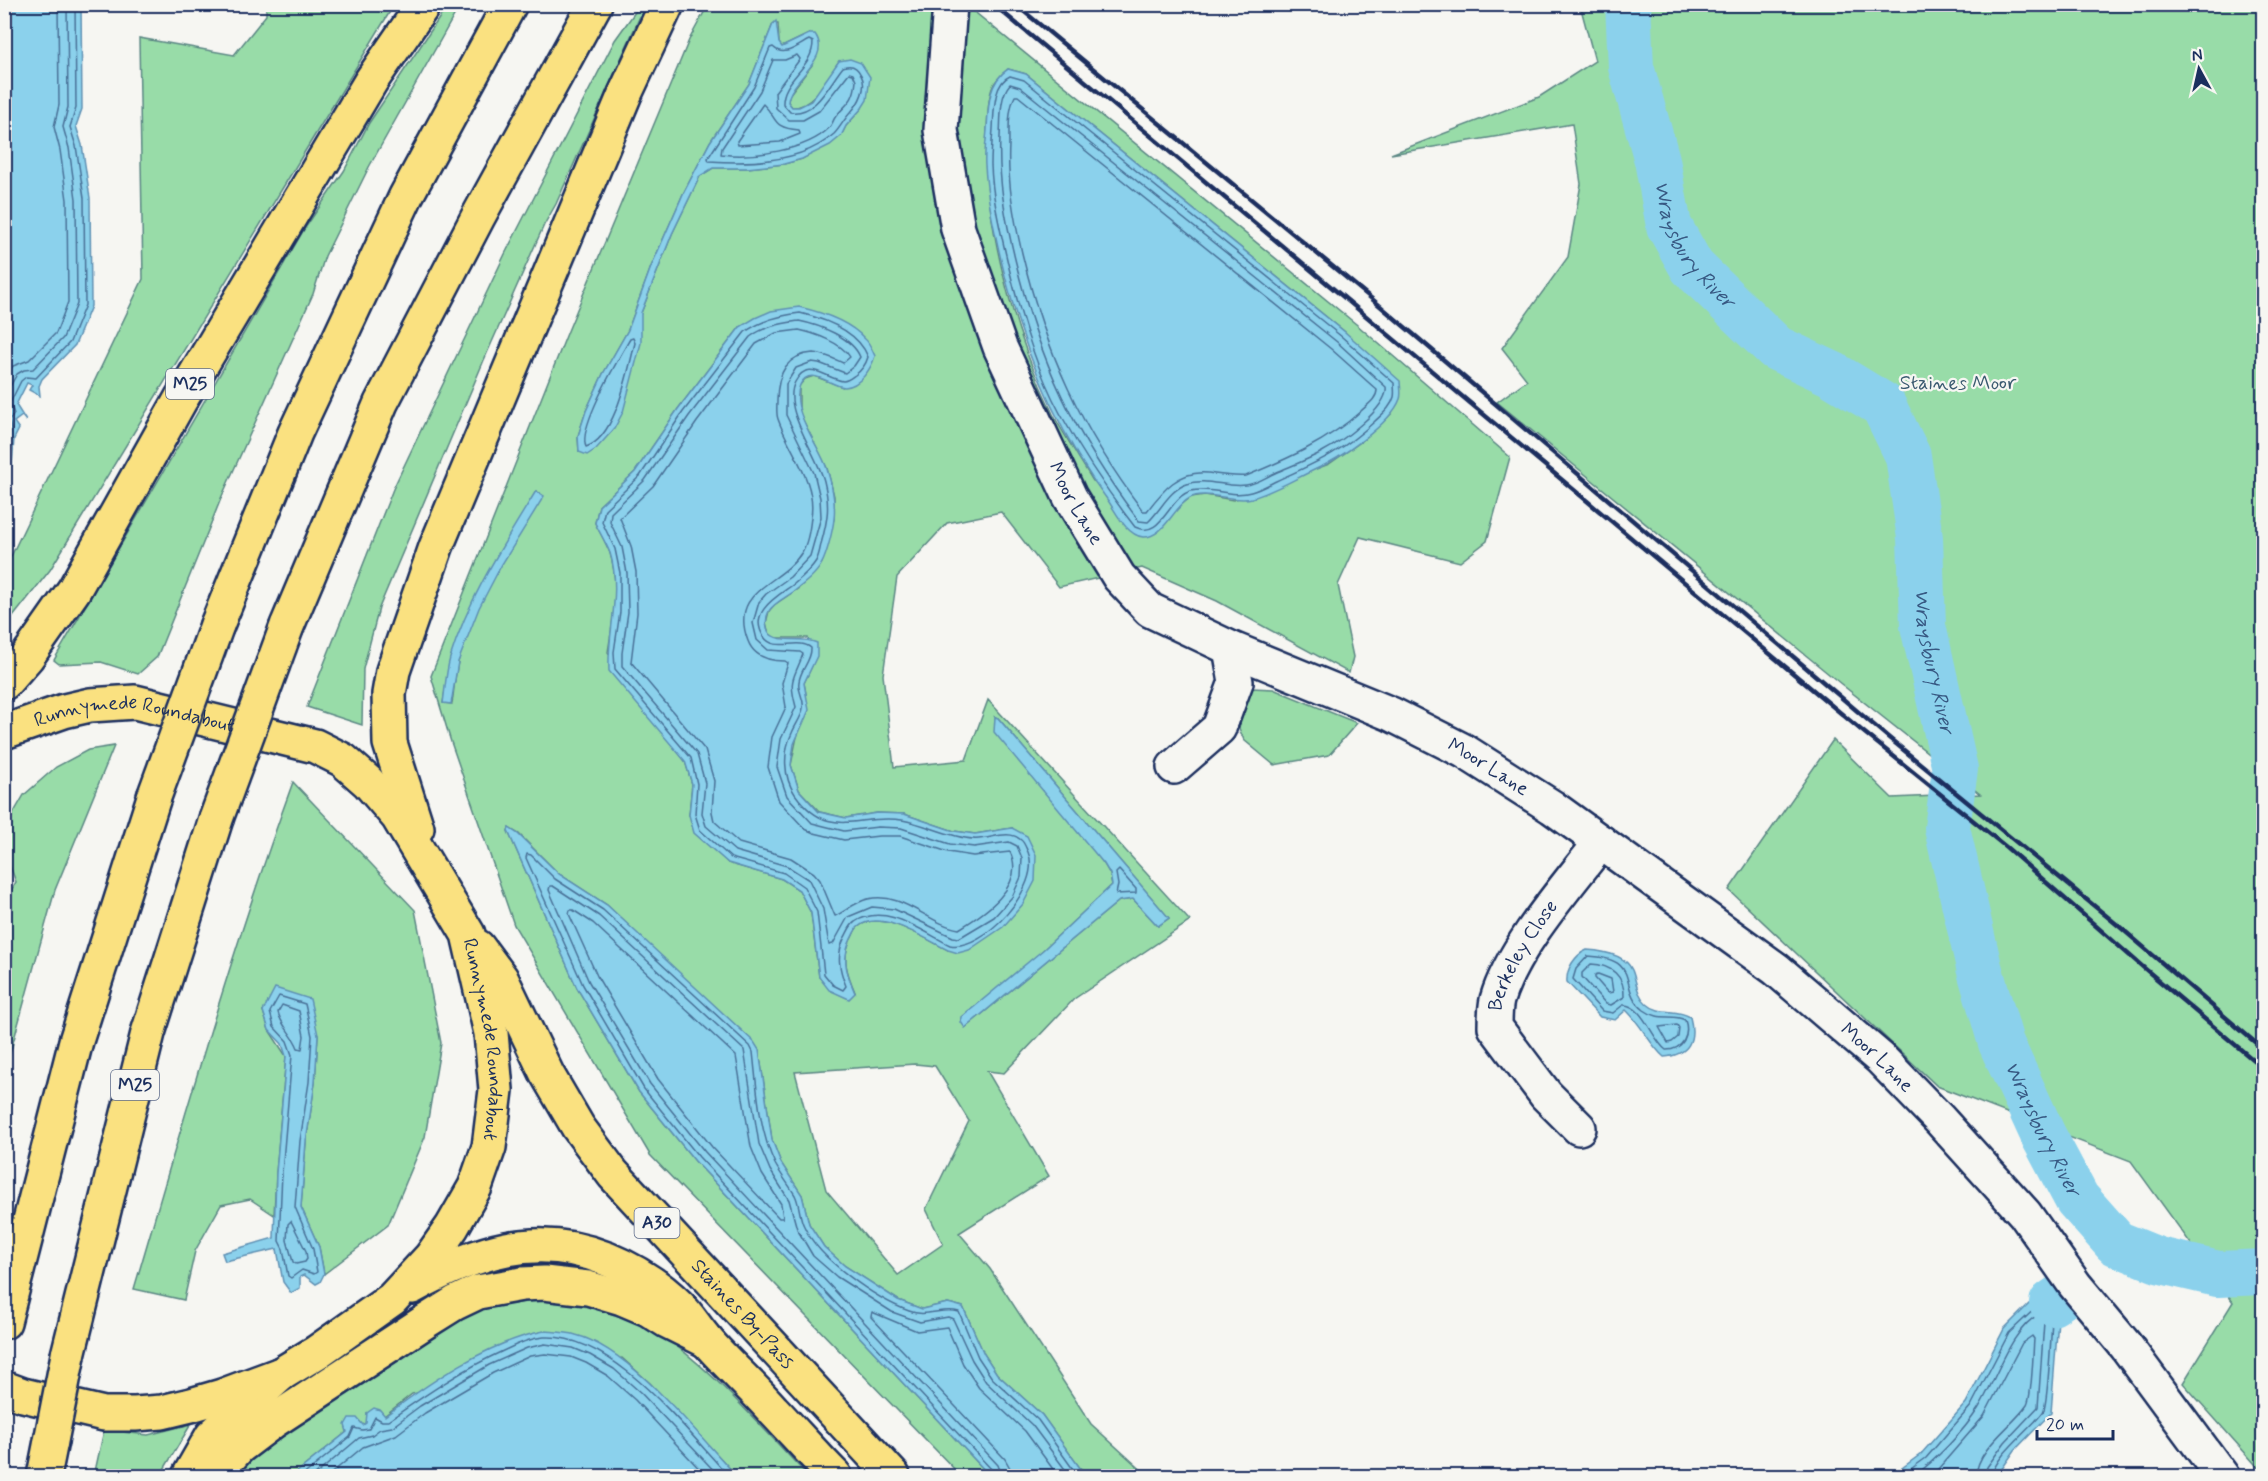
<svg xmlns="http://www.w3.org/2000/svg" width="2268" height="1481" font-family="Mynerve,sans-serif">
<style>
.green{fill:#98dca8;stroke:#5a8683;stroke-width:1.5;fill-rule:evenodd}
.water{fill:#8bd1ec;stroke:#5e90b3;stroke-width:1.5}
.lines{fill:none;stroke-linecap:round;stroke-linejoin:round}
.shore{stroke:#487097;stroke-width:1.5}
.river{stroke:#8bd1ec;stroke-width:46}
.minor-casing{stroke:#1b2f5e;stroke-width:38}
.major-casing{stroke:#1b2f5e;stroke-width:38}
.highway-casing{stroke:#1b2f5e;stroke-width:38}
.minor{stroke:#f6f6f2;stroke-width:33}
.major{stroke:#fae180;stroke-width:33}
.highway{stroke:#fae180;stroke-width:33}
.rail{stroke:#1b2f5e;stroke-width:4.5}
.highway-bridge-casing{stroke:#1b2f5e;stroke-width:38;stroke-linecap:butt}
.highway-bridge{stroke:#fae180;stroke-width:33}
.labels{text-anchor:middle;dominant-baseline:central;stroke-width:4.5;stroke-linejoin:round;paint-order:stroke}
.shield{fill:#f6f6f2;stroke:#5d6b8a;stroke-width:1.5}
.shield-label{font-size:18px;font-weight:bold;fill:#1b2f5e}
.park-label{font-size:20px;fill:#3a5a70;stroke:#f6f6f2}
.street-label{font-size:20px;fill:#1b2f5e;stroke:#f6f6f2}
.water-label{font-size:21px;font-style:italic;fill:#375882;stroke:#f6f6f2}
</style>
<rect width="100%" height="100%" fill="#f6f6f2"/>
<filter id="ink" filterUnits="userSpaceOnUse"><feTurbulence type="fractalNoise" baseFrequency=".0167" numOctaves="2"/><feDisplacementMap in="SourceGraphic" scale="12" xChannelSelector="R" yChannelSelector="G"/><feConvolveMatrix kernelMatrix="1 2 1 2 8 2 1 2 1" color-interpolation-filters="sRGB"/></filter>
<g filter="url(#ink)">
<g class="green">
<polygon points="266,5 394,5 50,570 5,627 5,569 143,279 139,38 234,55 266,15"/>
<polygon points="448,5 460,5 369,167 325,256 313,294 222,496 157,657 138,674 101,662 59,664 54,660 303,231 344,171 369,123"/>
<polygon points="640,5 645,5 556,204 544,225 484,360 379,608 363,669 362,725 307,707 393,489 505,254 615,40"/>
<path d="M708,5H966L1356,324L1510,457L1487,541L1460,562L1360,537L1338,585L1353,657L1349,673L1217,601L1142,568L1059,587L1001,512L947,523L897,577L883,675L894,767L966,760L988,700L1190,921L1074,999L1004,1073L987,1071L1049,1176L959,1233L990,1269L1091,1424L1148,1476H1092L1080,1468L1042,1415L997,1374L984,1354L963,1307L948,1303L922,1309L898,1300L845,1266L824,1247L809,1224L802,1195L781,1163L772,1140L759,1050L607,905L559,874L519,834L509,828L508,831L577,988L639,1092L695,1161L990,1476H961L650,1155L514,925L451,742L431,676L568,331L689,40ZM773,24H778L779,43L782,47L809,34L812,65L789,95L788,102L792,107C814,108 828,77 839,61L862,108L846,126L841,136L802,159L784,164L747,168H713L700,176L672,234L641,313L579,452L578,436L586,411L603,374L628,330L651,267L683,194L710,142L749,84ZM1008,69L1026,74L1345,332L1392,413L1362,441L1329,464L1233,500L1205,495L1191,497L1176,509L1093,481C1080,459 1065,437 1053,414C1014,335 982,219 987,131C988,117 987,99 993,86C995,80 1003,74 1008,69ZM740,327L843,387L814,376L805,379L799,386V412L827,468L834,496V519L822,563L799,588L774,605L769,611L766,623L769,634L775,638H808L812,666L804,683L806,694L791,765L799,790L820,812L846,818L877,813L904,814L954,831L975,834L1012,828L948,950C927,940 880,908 858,927C855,929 853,936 851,939C841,958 847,973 855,992L819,977L811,913L799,890L782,879L728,863L689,815L692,784L685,761L608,652C613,620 620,585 610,553C606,543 600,533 595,523L599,506L635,472L678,409ZM536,491L543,496C511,548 474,602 458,662C455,675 454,690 452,704L443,703L450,660ZM995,717L998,718L1169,918L1158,926L1133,899L1119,901L965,1028L1044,949L1112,885L1110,874L1104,864ZM915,1064L935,1066L969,1121L926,1209L943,1244L898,1275L826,1190L795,1072Z"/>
<polygon points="1580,5 2263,5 2263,1473 2183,1383 2233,1302 2131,1161 1937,1086 1729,890 1833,740 1892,798 1980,794 1841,684 1497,402 1527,380 1502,348 1568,257 1581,184 1572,124 1391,154 1539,97 1595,61"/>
<polygon points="1252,688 1273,689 1357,723 1329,755 1274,765 1244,740 1235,719"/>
<polygon points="114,746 55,890 5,1072 5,901 16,882 5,853 5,828 24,795 56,767 88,750"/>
<path d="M293,782L415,910L441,1043L425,1137L388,1225L324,1274L319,1247L301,1207L306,1142L315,1083L318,1035L263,1011L269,1030L286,1056L276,1173L274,1215L250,1199L221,1205L195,1251L184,1300L134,1289C184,1119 232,949 293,782Z"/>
<path d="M544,1299C564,1302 592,1302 611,1309C685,1334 755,1421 808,1476H737L650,1383L622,1358L412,1394L384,1416L367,1413V1423L347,1432L292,1476H238L244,1466L329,1401L472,1310Z"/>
<polygon points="191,1424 160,1476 94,1476 104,1430 148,1435"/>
</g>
<g class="water">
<polygon points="4,5 81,5 82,109 76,126 82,145 90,198 91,306 75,345 42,379 39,386 40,396 29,390 32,385 27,383 16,405 26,421 22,416 14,422 19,429 14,439 12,465 5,466"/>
<path d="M776,21L779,43L782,47L809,34H815C833,59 789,80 788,102L792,107H799L811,101L839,61L850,59L861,63L870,77L867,100L862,108L846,126L841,136L830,145L802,159L784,164L747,168H713L700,176L672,234L641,313V343L623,412L614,429L596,449L587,455L579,452L578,436L586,411L603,374L628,330L651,267L683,194L710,142L749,84L773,24Z"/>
<path d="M1008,69L1026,74L1345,332L1400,381C1400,386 1402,394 1400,399C1391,424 1338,460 1314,470C1295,479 1273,492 1252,498C1233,503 1205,489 1190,498C1173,507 1164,538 1143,537C1127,535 1117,514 1109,502C1055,430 1022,347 1001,260C994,229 987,198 985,166C984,154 986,142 987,130C988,107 988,82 1008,69Z"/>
<path d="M799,307C821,312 850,322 865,339C870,343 872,350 875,356C871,369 860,386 845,387C831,387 810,364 800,385C789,410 820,446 827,469C832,485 836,503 834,519C833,529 827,554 822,563C818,572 805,583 797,589C789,596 774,602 769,611C765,618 765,632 773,636C783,643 803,636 817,643V656L804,683L809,710L794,744L791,765L799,790L819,812L846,818L877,813L904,814L954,831L975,834L1012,828L1027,836L1036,855L1035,881L1023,904L1003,927L969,950L958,953L948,950C927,940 880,908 858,927C855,929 853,936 851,939C841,959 847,974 855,993L849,999L829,990L819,977L811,913L799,890L782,879L728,863L694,833L689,815L692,784L685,761L609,671C607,632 622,592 610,553C606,543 600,533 595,523L599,506L635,472L678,409L740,327L755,318L771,311Z"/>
<path d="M536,491L544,496L502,564L479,608L458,662L451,704L443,703C445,689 446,672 450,658C469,597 503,545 536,491Z"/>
<polygon points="995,717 998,718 1169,918 1158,926 1133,899 1119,901 965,1028 961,1022 962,1017 1044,949 1112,885 1110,874 1104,864 994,732"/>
<polygon points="509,828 518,834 559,874 607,905 754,1042 759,1050 772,1140 781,1163 802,1195 809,1224 824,1247 845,1266 898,1300 922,1309 948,1303 963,1307 984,1354 997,1374 1042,1415 1080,1468 1092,1476 990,1476 695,1161 639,1092 577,988 508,831"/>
<path d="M1587,950C1602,951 1625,954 1632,970C1637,982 1636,994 1647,1004C1660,1016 1676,1008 1690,1017C1696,1040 1689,1055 1664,1057C1649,1044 1642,1025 1626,1010L1615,1020L1600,1017L1567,982C1566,969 1575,955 1587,950Z"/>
<polygon points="275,988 310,999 318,1035 315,1083 306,1142 301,1207 319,1247 324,1274 320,1282 316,1284 304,1275 300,1277 300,1288 291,1293 283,1282 277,1249 225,1261 222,1253 274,1238 276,1173 286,1056 282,1044 269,1030 263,1011"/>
<polygon points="2037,1296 2052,1303 2058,1319 2051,1413 2015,1450 1997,1476 1891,1476 1921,1454 1966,1403 2004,1329"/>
<path d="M544,1331C555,1332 566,1332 576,1335C631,1349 698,1435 737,1476H292L347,1432L345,1425L349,1418H357L363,1425L366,1423L367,1413L374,1408L380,1410L385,1416C430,1382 488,1342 544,1331Z"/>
</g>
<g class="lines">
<g class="shore">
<path d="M809,40L813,42C813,68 782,79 783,104L790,112C816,116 829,84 843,67C851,64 857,66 861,75C868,87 859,103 851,112C844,119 840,128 834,134C802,163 749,164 709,161L708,158L754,87L770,48L773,47C784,58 797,46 809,40Z"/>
<path d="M797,55L800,59L775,92L776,108L789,120H803L819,111L849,73L853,74L856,81C854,101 848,102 836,116C833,120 832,125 829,128C807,151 751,158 721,154L722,148L760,91L773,60H785Z"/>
<path d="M1010,76L1024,80L1342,337L1394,383C1394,388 1395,393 1394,397C1391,408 1381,415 1374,422C1342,452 1315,463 1276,481C1268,485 1259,490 1251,492C1231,498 1211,486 1191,491C1168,497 1162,540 1135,527C1107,491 1082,453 1060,413C1034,365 1018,308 1006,255C999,225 992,195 991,165C991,153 992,141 993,129C994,113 993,83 1010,76Z"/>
<path d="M1010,84L1020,87L1337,342L1386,387C1389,408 1339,443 1322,452C1307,460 1291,466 1275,473C1266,477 1256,484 1246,485C1226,488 1206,477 1187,484C1169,490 1161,510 1148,522L1139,521C1076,438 1039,361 1015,259C1005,218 998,179 1000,137C1001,121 999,96 1010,84Z"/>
<path d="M1015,96H1018L1331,349L1377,390C1377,399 1367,405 1361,411C1327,442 1287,459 1246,476C1233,477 1222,475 1208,473C1179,470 1163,490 1147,511H1143C1081,429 1046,353 1022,253C1014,218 1007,182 1009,145C1009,130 1008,110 1015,96Z"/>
<path d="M763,104C778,118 771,128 799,130L800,134L780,142L738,145L737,141Z"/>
<path d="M800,313C825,319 858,331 868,357C866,364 862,370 855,375C852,377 848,381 843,381C826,379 808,357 795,382C781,408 817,454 824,481C830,505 828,519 821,544C820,549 819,556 816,561C811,569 801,578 794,584C778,596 747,612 764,637C775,653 799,637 811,648C812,661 800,669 799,682C797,691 805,699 803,708C802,717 795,725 792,733C783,751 783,777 795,794C829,842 858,813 902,820C926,824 948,837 973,839C988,841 1008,828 1021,840C1024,842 1026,848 1028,852C1043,886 983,952 950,945C923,932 885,902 855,922C850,925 848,932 845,937C836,954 839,969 846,986L843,990L833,985L824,974L817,912L804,887L784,873L731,858L700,830L695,814L697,784L691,758L615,669L614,652L620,612V573L615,549L602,522L605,509L640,476L683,412L745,332C762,320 779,316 800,313Z"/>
<path d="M799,321C819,325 852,337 860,357L854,366L845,373L819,363L812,362L796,368L786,384V415L814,473L820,498L821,517L810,556L790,577L766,594L759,602L753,623L757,640L768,650L800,652L803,654C794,680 788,677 796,707L781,739L777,767L787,796L812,823L844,831L878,827L901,828L950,844L974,847L1009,842L1017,846L1022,858L1021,877L1012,897L994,917L959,938L953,937L894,909L872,907L848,917L833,944L829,945L823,909L809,880L787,866L735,851L706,826L702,813L705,783L697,754L622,666V653L628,612L627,573L622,547L610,522L611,513L645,480L689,416L750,337C765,326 780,324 799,321Z"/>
<path d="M799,330C814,333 842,343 850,357L843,363C834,359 823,353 813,353C784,355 777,377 777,401C777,407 776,414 778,419C789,451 817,481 811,517C810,527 807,544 802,552C782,585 728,589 748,641C754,657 770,661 785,661L788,663L782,683L786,707L772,737L768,767L779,801L805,829L814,833L844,840L879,836H900L948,852L973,856L1010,852C1027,886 982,915 959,929C928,924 903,891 868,899C855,902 846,911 835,916L820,880L814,873L791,858L739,843L714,821L712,812L714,781L705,750L631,662L637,613L636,572L631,546L620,518L653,486L697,422L756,344L776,333Z"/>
<path d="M633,338L635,343C628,370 616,438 586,447C577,428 619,358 630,339Z"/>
<polyline points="4,377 13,366 29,360 56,333 68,302 67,200 60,150 54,127 59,105 58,4"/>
<polyline points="4,397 17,374 24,370 33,369 63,338 77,304 76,199 69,148 63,127 68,107 67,4"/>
<polyline points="4,460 7,458 8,438 11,430 9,421 14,414 10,403 21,381 26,377 36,378 70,342 85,305 84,198 76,146 70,127 76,108 75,4"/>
<polygon points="1119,870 1136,889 1136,893 1116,894 1118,885 1116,873"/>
<polygon points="570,910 573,910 593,923 736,1056 751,1147 762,1174 781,1204 783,1218 779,1218 712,1147 658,1079 598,978 569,914"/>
<path d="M1588,956C1644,959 1616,988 1644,1010C1660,1022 1672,1013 1685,1020C1690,1035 1683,1050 1666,1050C1652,1040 1643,1004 1623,1005L1613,1013L1602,1011L1573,979L1576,969Z"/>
<path d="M1591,964C1611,965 1625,976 1624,997L1611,1005L1606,1004L1582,977V973Z"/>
<polygon points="1598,974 1611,979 1613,992 1608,993 1595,978 1595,975"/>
<polygon points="279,996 305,1004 312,1036 309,1082 300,1141 295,1207 313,1249 317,1272 314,1274 302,1270 291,1278 288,1276 283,1249 279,1241 282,1173 292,1055 287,1041 274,1027 270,1012"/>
<path d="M282,1005L299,1011L304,1036L302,1049L298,1048C293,1034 281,1026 278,1012Z"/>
<polygon points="1677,1025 1679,1028 1678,1037 1672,1042 1668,1043 1659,1027"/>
<polygon points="291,1221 306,1251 307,1259 305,1262 296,1264 293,1262 287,1240 288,1224"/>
<path d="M302,1476L350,1437L354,1428L362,1430L369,1429L375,1417L382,1421H388C425,1395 463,1369 505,1350C517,1344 530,1338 544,1337C614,1333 685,1430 729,1476"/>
<polyline points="314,1476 359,1438 372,1435 380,1429 392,1427 420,1406 489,1365 527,1348 545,1344 573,1348 590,1355 614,1369 641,1393 719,1476"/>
<polyline points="328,1476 363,1447 396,1435 425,1413 493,1373 530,1356 545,1354 571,1357 586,1363 608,1376 635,1400 706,1476"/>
<path d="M994,1476L992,1470L699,1157L644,1089L583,985L526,858L527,854L531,855L555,879L603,910L750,1046L753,1052C757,1088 759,1131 775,1164C781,1175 789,1185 795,1195C800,1205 799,1217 804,1226C818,1259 876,1299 909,1311C926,1318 942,1307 959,1312L978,1357L992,1378L1038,1420L1075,1472L1082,1476"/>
<polyline points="1002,1476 998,1465 705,1152 650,1084 589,982 549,890 550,886 553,886 599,916 744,1050 759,1144 770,1170 789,1200 797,1229 813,1256 837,1277 892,1312 920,1322 948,1317 953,1319 972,1360 986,1382 1032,1425 1070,1476"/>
<polyline points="1011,1476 1010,1468 1005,1459 871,1317 872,1312 917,1331 947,1327 963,1364 979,1388 1025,1431 1058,1476"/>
<path d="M1901,1476L1926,1458L1971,1406L2009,1333L2040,1304L2047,1308L2052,1320C2051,1334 2048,1405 2043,1412C2031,1429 1995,1455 1992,1476"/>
<path d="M1914,1476C1935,1461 1963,1432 1978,1409C1995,1383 2011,1327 2040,1314L2044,1322L2038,1407L2005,1442L1987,1467L1985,1476"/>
<path d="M1929,1476L1938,1469L1984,1416L2022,1343L2032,1336L2034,1339C2033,1351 2032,1397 2027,1405C2013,1426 1977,1448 1976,1476"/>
</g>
<g class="river">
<path id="s1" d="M1628,4L1631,67L1657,160L1669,226L1692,267L1776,348L1832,374L1883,405L1908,456L1920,538L1923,626L1955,769L1947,828L1979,967L2001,1043L2043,1135L2077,1199L2116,1243L2158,1260L2218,1274L2264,1272"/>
<polyline points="2052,1303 2065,1294"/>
</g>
<defs>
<g id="minor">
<path id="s2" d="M950,4L941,130L958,229L1000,347L1070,497L1119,577L1150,610L1230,648L1391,714L1464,751L1552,807L1776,969L1880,1058L1940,1120L2025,1214L2075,1285L2126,1346L2222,1476"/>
<polyline points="1174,767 1219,728 1236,682 1230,648"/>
<path id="s3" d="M1579,1128L1546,1095L1495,1027C1495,1018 1495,1008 1497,1000C1512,948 1568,885 1601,842"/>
</g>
<g id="major">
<polyline points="189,1476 212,1436 281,1374"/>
<polyline points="213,1476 239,1447 272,1422 423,1323 455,1303 478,1292 522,1284 544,1283 588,1288 622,1298 648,1309 667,1321 707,1341"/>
</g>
<g id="highway">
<polyline points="217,625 295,433 406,196 510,4"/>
<polyline points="287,626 381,403 478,217 595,4"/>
<polyline points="4,683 27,657 74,590 181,399 371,81 424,4"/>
<path id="s4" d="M4,732L64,711L90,705L135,702L315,746L343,760L368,782L398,817L468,934L491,1033L496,1090L489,1147L475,1187L452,1227L431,1257L392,1299L317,1352L281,1374L222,1396L191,1405L162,1412L135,1414H104L23,1395L4,1388"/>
<polyline points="417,828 390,743 389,694 393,671 436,547 625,94 667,4"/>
<path id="s5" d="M478,947L501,978L547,1074L578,1127L613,1174L893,1476"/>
<path d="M412,1287C475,1252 536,1230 607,1259C634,1270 658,1285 679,1306C689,1316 697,1330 707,1341C728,1365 752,1386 773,1410C794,1432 814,1455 835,1476"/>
<polyline points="4,1322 76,1041 154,797"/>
<polyline points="68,1355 148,1033 216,819"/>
<polyline points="44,1476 51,1441"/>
</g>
</defs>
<use href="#minor" class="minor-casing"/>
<use href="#major" class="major-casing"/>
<use href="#highway" class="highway-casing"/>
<use href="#minor" class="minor"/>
<use href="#major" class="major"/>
<use href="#highway" class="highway"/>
<g class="rail">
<polyline points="993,4 1861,730 2006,847 2144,968 2264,1069"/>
<polyline points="1015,4 1372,299 1889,738 2120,927 2264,1050"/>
</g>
<defs>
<g id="highway-bridge">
<polyline points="154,797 217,625"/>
<polyline points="216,819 287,626"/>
<polyline points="51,1441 68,1355"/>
</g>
</defs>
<use href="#highway-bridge" class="highway-bridge-casing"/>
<use href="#highway-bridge" class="highway-bridge"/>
</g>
</g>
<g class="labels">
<g class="shield">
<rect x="166" y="369" width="48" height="30" rx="4.5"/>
<rect x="111" y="1070" width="48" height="30" rx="4.5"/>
<rect x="634.5" y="1208" width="45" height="30" rx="4.5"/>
</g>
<g class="shield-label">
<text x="190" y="384">M25</text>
<text x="135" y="1085">M25</text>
<text x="657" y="1223">A30</text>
</g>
<g class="park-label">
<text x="1958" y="383">Staines Moor</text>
</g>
<g class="street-label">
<text stroke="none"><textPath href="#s2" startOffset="526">Moor Lane</textPath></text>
<text stroke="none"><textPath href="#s4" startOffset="135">Runnymede Roundabout</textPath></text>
<text stroke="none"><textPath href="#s2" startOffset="1030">Moor Lane</textPath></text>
<text stroke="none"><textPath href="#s3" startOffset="210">Berkeley Close</textPath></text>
<text stroke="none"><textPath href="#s4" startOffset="675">Runnymede Roundabout</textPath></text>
<text stroke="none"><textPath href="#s2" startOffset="1516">Moor Lane</textPath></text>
<text stroke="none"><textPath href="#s5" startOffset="456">Staines By-Pass</textPath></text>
</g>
<g class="water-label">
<text stroke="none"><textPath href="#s1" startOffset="255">Wraysbury River</textPath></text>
<text stroke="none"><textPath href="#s1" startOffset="776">Wraysbury River</textPath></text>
<text stroke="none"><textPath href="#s1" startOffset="1263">Wraysbury River</textPath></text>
</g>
</g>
<rect width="2268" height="1481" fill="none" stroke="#f6f6f2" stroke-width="24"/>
<rect x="12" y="12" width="2244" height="1457" fill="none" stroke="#1b2f5e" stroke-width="2" filter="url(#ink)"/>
<g transform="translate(2199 69) rotate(352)" stroke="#f6f6f2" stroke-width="4.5" paint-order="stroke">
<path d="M0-4.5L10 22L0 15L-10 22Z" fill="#1b2f5e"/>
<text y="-9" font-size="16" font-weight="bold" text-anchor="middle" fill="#1b2f5e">N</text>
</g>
<path d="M2037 1430v9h76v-9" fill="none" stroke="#1b2f5e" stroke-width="3"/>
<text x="2046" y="1430" font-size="18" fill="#1b2f5e" stroke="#f6f6f2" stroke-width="4.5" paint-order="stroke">20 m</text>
</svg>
